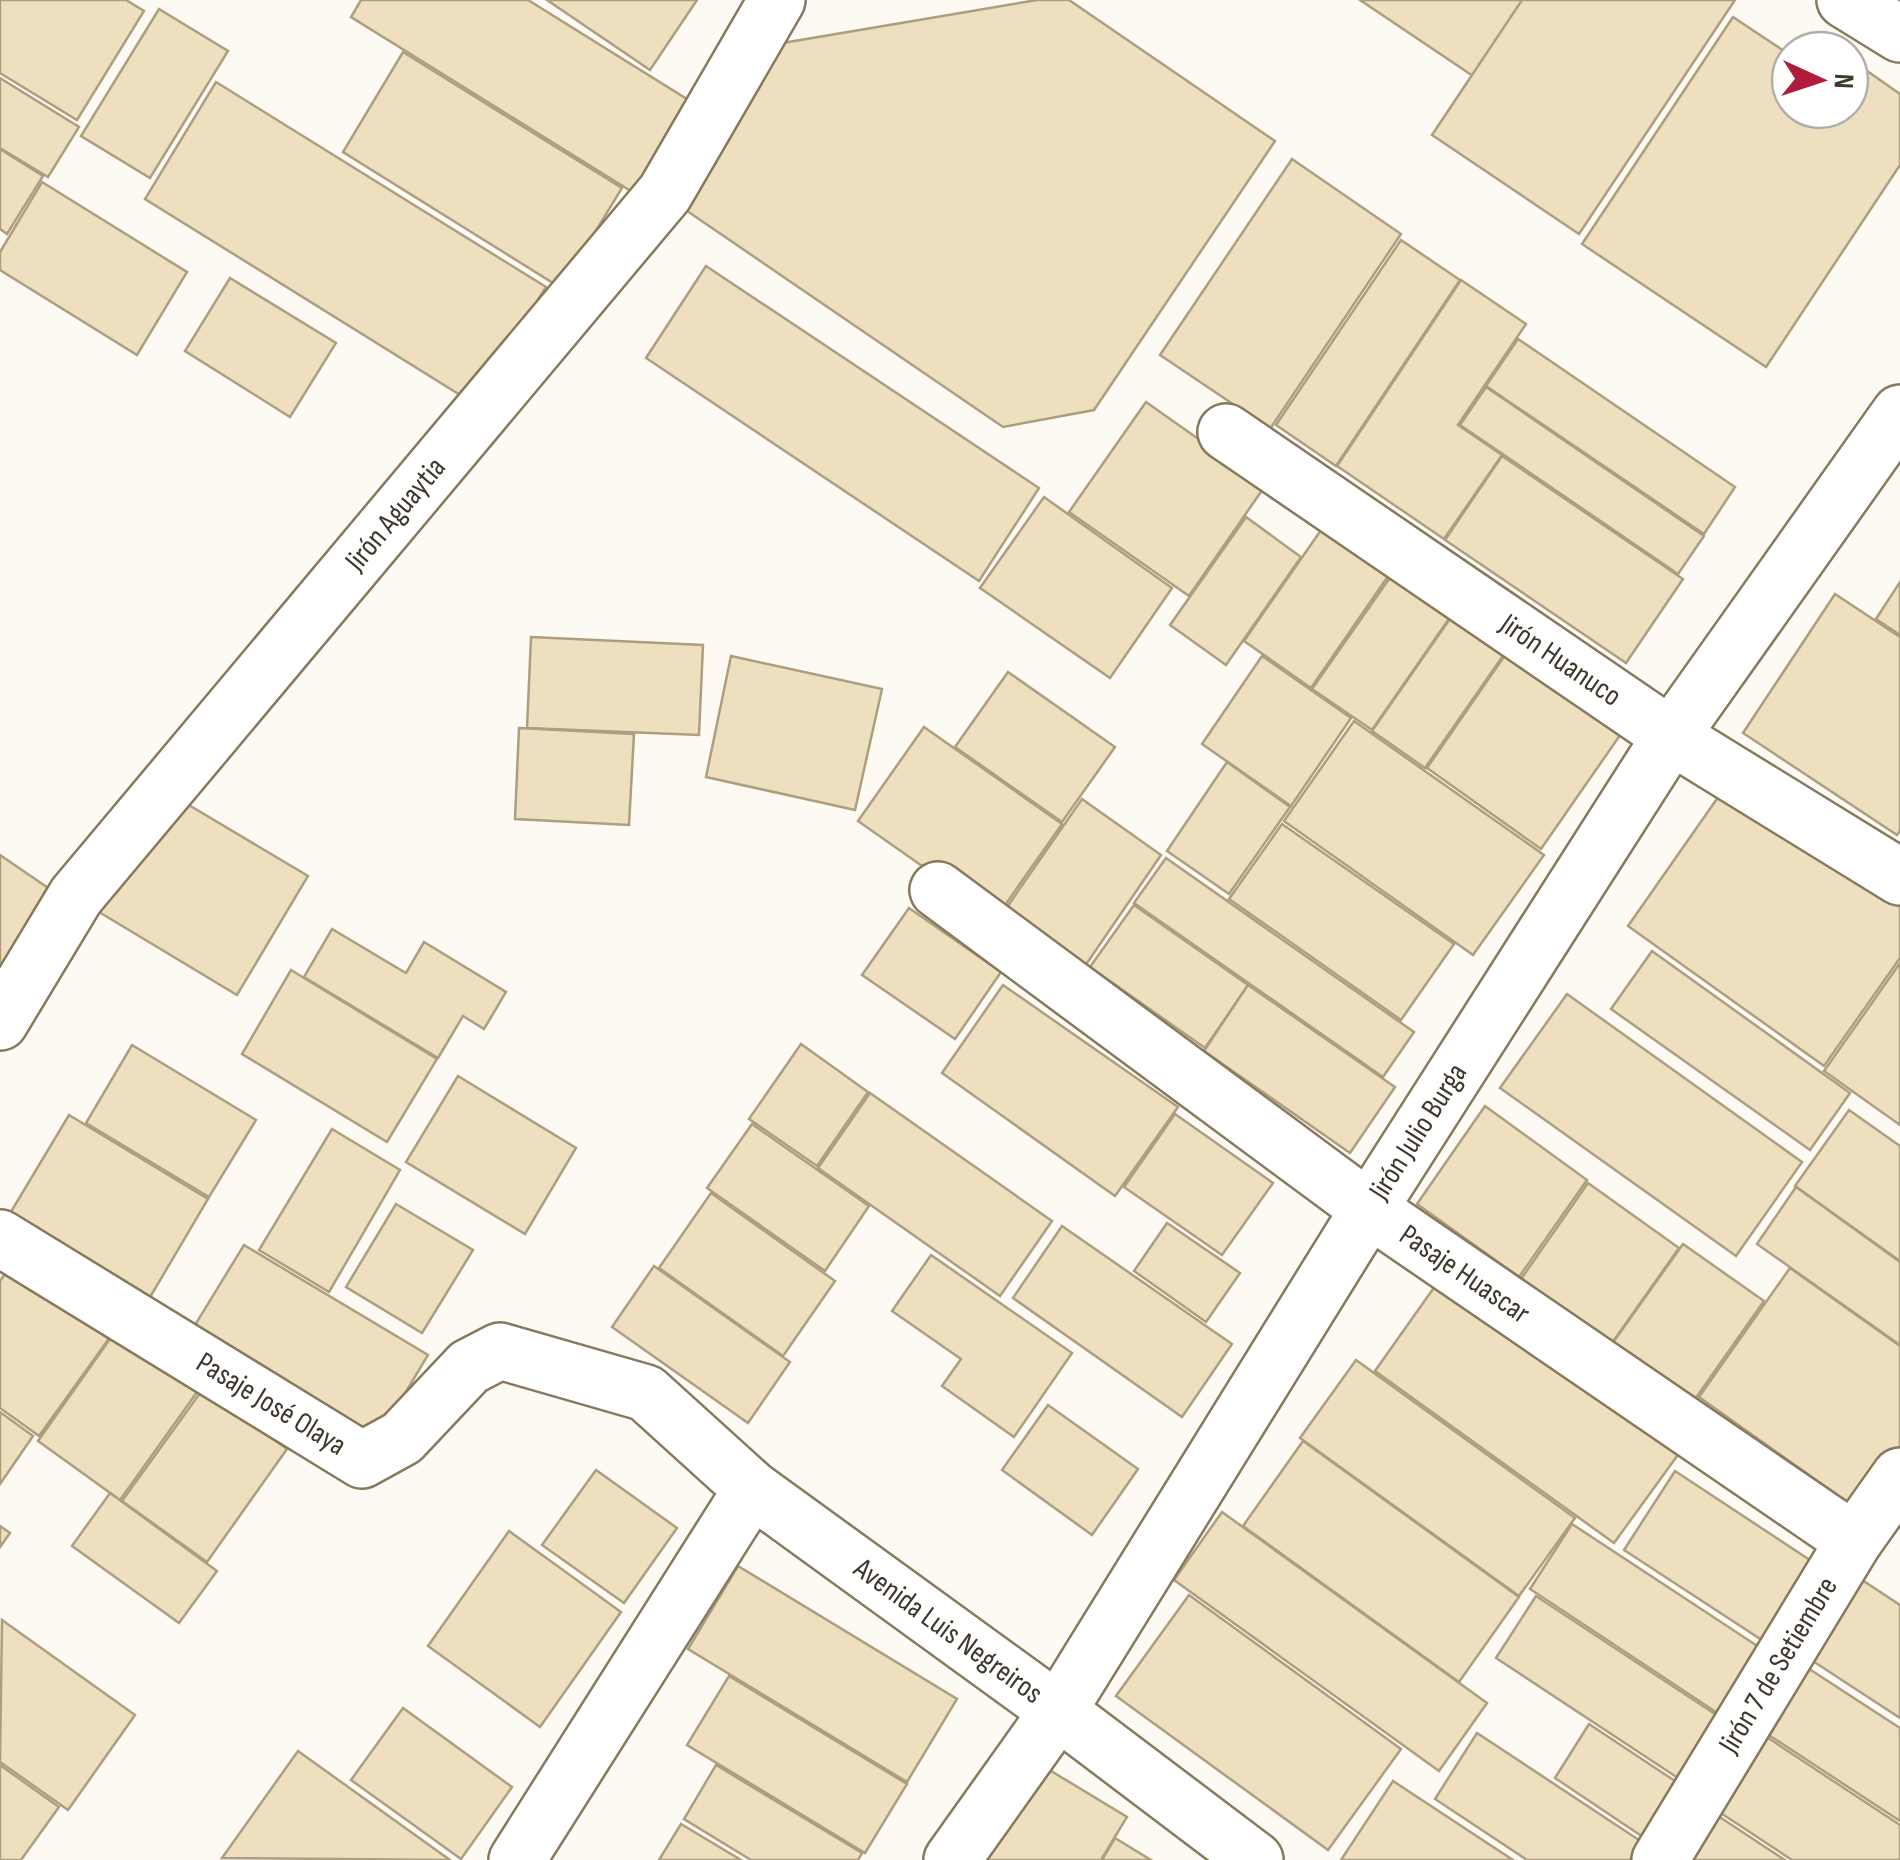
<svg xmlns="http://www.w3.org/2000/svg" width="1900" height="1860" font-family="'Sofia Sans Condensed',sans-serif">
<style>
.building{fill:#eedfbf;stroke:#ad9e80;stroke-width:2.5}
.lines{fill:none;stroke-linecap:round;stroke-linejoin:round}
.minor-casing{stroke:#87795c;stroke-width:60}
.tertiary-casing{stroke:#87795c;stroke-width:60}
.minor{stroke:#fff;stroke-width:55}
.tertiary{stroke:#fff;stroke-width:55}
.labels{text-anchor:middle;dominant-baseline:central;stroke-width:9;stroke-linejoin:round;paint-order:stroke}
.street-label{font-size:30px;fill:#3e382c;stroke:#fff}
</style>
<rect width="100%" height="100%" fill="#fdfaf4"/>
<g class="building">
<polygon points="0,0 126,0 144,11 77,120 0,73"/>
<polygon points="361,0 528,0 690,101 634,193 351,17"/>
<polygon points="547,0 697,0 650,70"/>
<polygon points="1037,0 1069,0 1275,141 1094,410 1003,427 671,200 777,44"/>
<polygon points="1360,0 1523,0 1473,76"/>
<polygon points="1522,0 1735,0 1579,234 1432,135"/>
<polygon points="159,9 228,51 150,178 81,136"/>
<polygon points="1733,17 1790,55 1790,110 1850,110 1850,59 1900,94 1900,165 1766,367 1582,244"/>
<polygon points="1819,38 1836,50 1811,50"/>
<polygon points="403,52 622,188 561,288 343,152"/>
<polygon points="0,78 79,127 48,177 0,148"/>
<polygon points="216,82 546,287 473,403 145,199"/>
<polygon points="0,149 43,176 7,234 0,229"/>
<polygon points="1292,159 1401,234 1270,429 1160,355"/>
<polygon points="42,182 187,272 137,355 0,270 0,252"/>
<polygon points="1401,240 1460,280 1336,466 1276,425"/>
<polygon points="706,266 1039,488 979,581 646,358"/>
<polygon points="230,278 336,343 290,417 185,351"/>
<polygon points="1461,280 1526,324 1458,425 1502,455 1444,539 1337,466"/>
<polygon points="1518,339 1735,487 1704,534 1486,386"/>
<polygon points="1486,387 1704,536 1678,574 1460,425"/>
<polygon points="1146,402 1265,486 1189,596 1069,512"/>
<polygon points="1502,456 1683,579 1626,663 1445,540"/>
<polygon points="1044,497 1172,588 1110,678 980,588"/>
<polygon points="1246,517 1301,557 1226,665 1170,625"/>
<polygon points="1328,520 1395,566 1311,688 1244,641"/>
<polygon points="1396,569 1455,610 1372,730 1312,689"/>
<polygon points="1900,582 1900,635 1876,619"/>
<polygon points="1835,594 1900,637 1900,831 1897,835 1743,733"/>
<polygon points="1454,613 1507,650 1425,768 1372,731"/>
<polygon points="531,637 703,645 699,735 527,728"/>
<polygon points="1510,648 1625,728 1541,849 1427,768"/>
<polygon points="731,656 882,689 855,810 706,777"/>
<polygon points="1262,656 1351,718 1291,806 1202,744"/>
<polygon points="1008,672 1115,747 1062,822 955,747"/>
<polygon points="1354,721 1544,855 1473,955 1284,821"/>
<polygon points="924,727 1062,824 996,918 858,821"/>
<polygon points="519,728 634,734 629,825 515,819"/>
<polygon points="1227,762 1290,807 1229,894 1167,851"/>
<polygon points="1728,783 1900,906 1900,958 1824,1066 1628,926"/>
<polygon points="172,795 308,876 237,995 89,906"/>
<polygon points="1082,799 1161,855 1085,966 1005,910"/>
<polygon points="1282,824 1454,944 1401,1020 1229,899"/>
<polygon points="0,855 60,896 0,979"/>
<polygon points="1166,858 1414,1032 1383,1077 1134,903"/>
<polygon points="1134,905 1248,985 1205,1048 1090,967"/>
<polygon points="909,908 1001,972 955,1039 862,975"/>
<polygon points="332,929 406,973 424,942 506,992 484,1029 463,1016 438,1058 304,977"/>
<polygon points="1652,951 1850,1093 1810,1150 1611,1009"/>
<polygon points="1900,963 1900,1125 1824,1071"/>
<polygon points="291,970 437,1059 387,1142 242,1054"/>
<polygon points="1003,985 1178,1107 1115,1196 942,1073"/>
<polygon points="1248,985 1395,1087 1350,1153 1204,1051"/>
<polygon points="1567,994 1802,1162 1736,1256 1500,1088"/>
<polygon points="801,1044 868,1092 817,1166 749,1119"/>
<polygon points="132,1045 256,1120 209,1197 86,1123"/>
<polygon points="458,1076 576,1148 525,1234 406,1162"/>
<polygon points="870,1093 1052,1221 1000,1296 818,1168"/>
<polygon points="1485,1106 1587,1180 1519,1277 1417,1204"/>
<polygon points="1849,1110 1900,1146 1900,1261 1795,1186"/>
<polygon points="1175,1114 1273,1183 1222,1255 1124,1187"/>
<polygon points="69,1115 208,1199 146,1304 6,1220"/>
<polygon points="752,1124 869,1206 825,1271 707,1188"/>
<polygon points="332,1129 400,1170 329,1292 259,1250"/>
<polygon points="1588,1183 1679,1248 1612,1343 1521,1279"/>
<polygon points="1796,1187 1900,1262 1900,1345 1757,1244"/>
<polygon points="711,1193 835,1281 783,1356 659,1268"/>
<polygon points="396,1204 473,1250 422,1333 346,1287"/>
<polygon points="1167,1223 1240,1273 1206,1322 1134,1271"/>
<polygon points="1062,1226 1232,1344 1182,1417 1013,1298"/>
<polygon points="1683,1244 1764,1301 1693,1402 1612,1344"/>
<polygon points="244,1245 428,1355 379,1437 195,1325"/>
<polygon points="19,1254 118,1326 39,1436 0,1408 0,1281"/>
<polygon points="931,1255 1072,1353 1014,1437 942,1386 961,1359 892,1311"/>
<polygon points="654,1266 790,1362 748,1423 612,1327"/>
<polygon points="1790,1268 1900,1346 1900,1449 1858,1510 1699,1397"/>
<polygon points="1440,1279 1680,1452 1614,1543 1375,1371"/>
<polygon points="117,1329 200,1388 120,1500 38,1441"/>
<polygon points="1356,1360 1575,1518 1519,1596 1300,1438"/>
<polygon points="203,1389 287,1449 207,1562 122,1501"/>
<polygon points="1048,1405 1138,1469 1092,1535 1002,1470"/>
<polygon points="0,1412 33,1436 0,1484"/>
<polygon points="1303,1441 1519,1597 1459,1682 1243,1526"/>
<polygon points="596,1470 677,1528 624,1603 542,1545"/>
<polygon points="1675,1471 1822,1568 1771,1646 1624,1550"/>
<polygon points="110,1493 217,1571 179,1623 72,1546"/>
<polygon points="1222,1512 1487,1703 1439,1771 1174,1580"/>
<polygon points="1572,1524 1765,1651 1722,1716 1530,1589"/>
<polygon points="0,1526 10,1533 0,1547"/>
<polygon points="509,1531 621,1612 540,1727 428,1646"/>
<polygon points="738,1566 957,1699 907,1782 688,1649"/>
<polygon points="1856,1576 1900,1605 1900,1718 1805,1656"/>
<polygon points="1189,1595 1401,1749 1328,1850 1116,1696"/>
<polygon points="1536,1596 1721,1718 1681,1780 1496,1658"/>
<polygon points="2,1620 135,1715 68,1810 0,1762"/>
<polygon points="1800,1663 1900,1728 1900,1821 1758,1728"/>
<polygon points="729,1676 907,1784 865,1853 687,1745"/>
<polygon points="403,1708 512,1787 461,1859 351,1780"/>
<polygon points="1589,1724 1678,1783 1643,1837 1555,1778"/>
<polygon points="1756,1730 1900,1825 1900,1860 1792,1860 1707,1804"/>
<polygon points="1477,1733 1642,1842 1630,1860 1527,1860 1435,1799"/>
<polygon points="298,1751 450,1860 222,1858"/>
<polygon points="1033,1760 1127,1817 1101,1860 974,1860"/>
<polygon points="0,1765 59,1807 21,1860 0,1860"/>
<polygon points="716,1765 862,1853 858,1860 751,1860 684,1819"/>
<polygon points="1393,1781 1513,1860 1341,1860"/>
<polygon points="1709,1810 1785,1860 1676,1860"/>
<polygon points="681,1824 741,1860 659,1860"/>
<polygon points="1115,1838 1151,1860 1102,1860"/>
</g>
<g class="lines">
<defs>
<g id="minor">
<path id="s1" d="M1226,432L1671,736L1900,877"/>
<path id="s2" d="M938,890L1369,1209L1854,1541"/>
<path id="s3" d="M0,1022L76,896L665,193L777,0"/>
<path id="s4" d="M0,1238L362,1460L402,1438L469,1367L500,1351L646,1393L752,1489L1058,1711L1255,1860"/>
<polyline points="517,1860 752,1489"/>
<path id="s5" d="M952,1860L1058,1711L1369,1209L1671,736L1900,413"/>
<path id="s6" d="M1660,1860L1854,1541L1900,1476"/>
</g>
<polyline id="tertiary" points="1845,0 1900,34"/>
</defs>
<use href="#minor" class="minor-casing"/>
<use href="#tertiary" class="tertiary-casing"/>
<use href="#minor" class="minor"/>
<use href="#tertiary" class="tertiary"/>
</g>
<g class="labels">
<g class="street-label">
<text stroke="none"><textPath href="#s3" startOffset="645">Jirón Aguaytia</textPath></text>
<text stroke="none"><textPath href="#s1" startOffset="405">Jirón Huanuco</textPath></text>
<text stroke="none"><textPath href="#s5" startOffset="865">Jirón Julio Burga</textPath></text>
<text stroke="none"><textPath href="#s2" startOffset="652">Pasaje Huascar</textPath></text>
<text stroke="none"><textPath href="#s4" startOffset="318">Pasaje José Olaya</textPath></text>
<text stroke="none"><textPath href="#s4" startOffset="1140">Avenida Luis Negreiros</textPath></text>
<text stroke="none"><textPath href="#s6" startOffset="228">Jirón 7 de Setiembre</textPath></text>
</g>
</g>
<g transform="translate(1820 80) rotate(93)"><circle r="48" fill="#ffffff" stroke="#b2afab" stroke-width="2.5"/>
<path d="M0-8L18 38L0 25L-18 38Z" fill="#af1c3b"/>
<text y="-15" font-size="28" font-weight="bold" text-anchor="middle" fill="#3e382c">N</text>
</g>
</svg>
